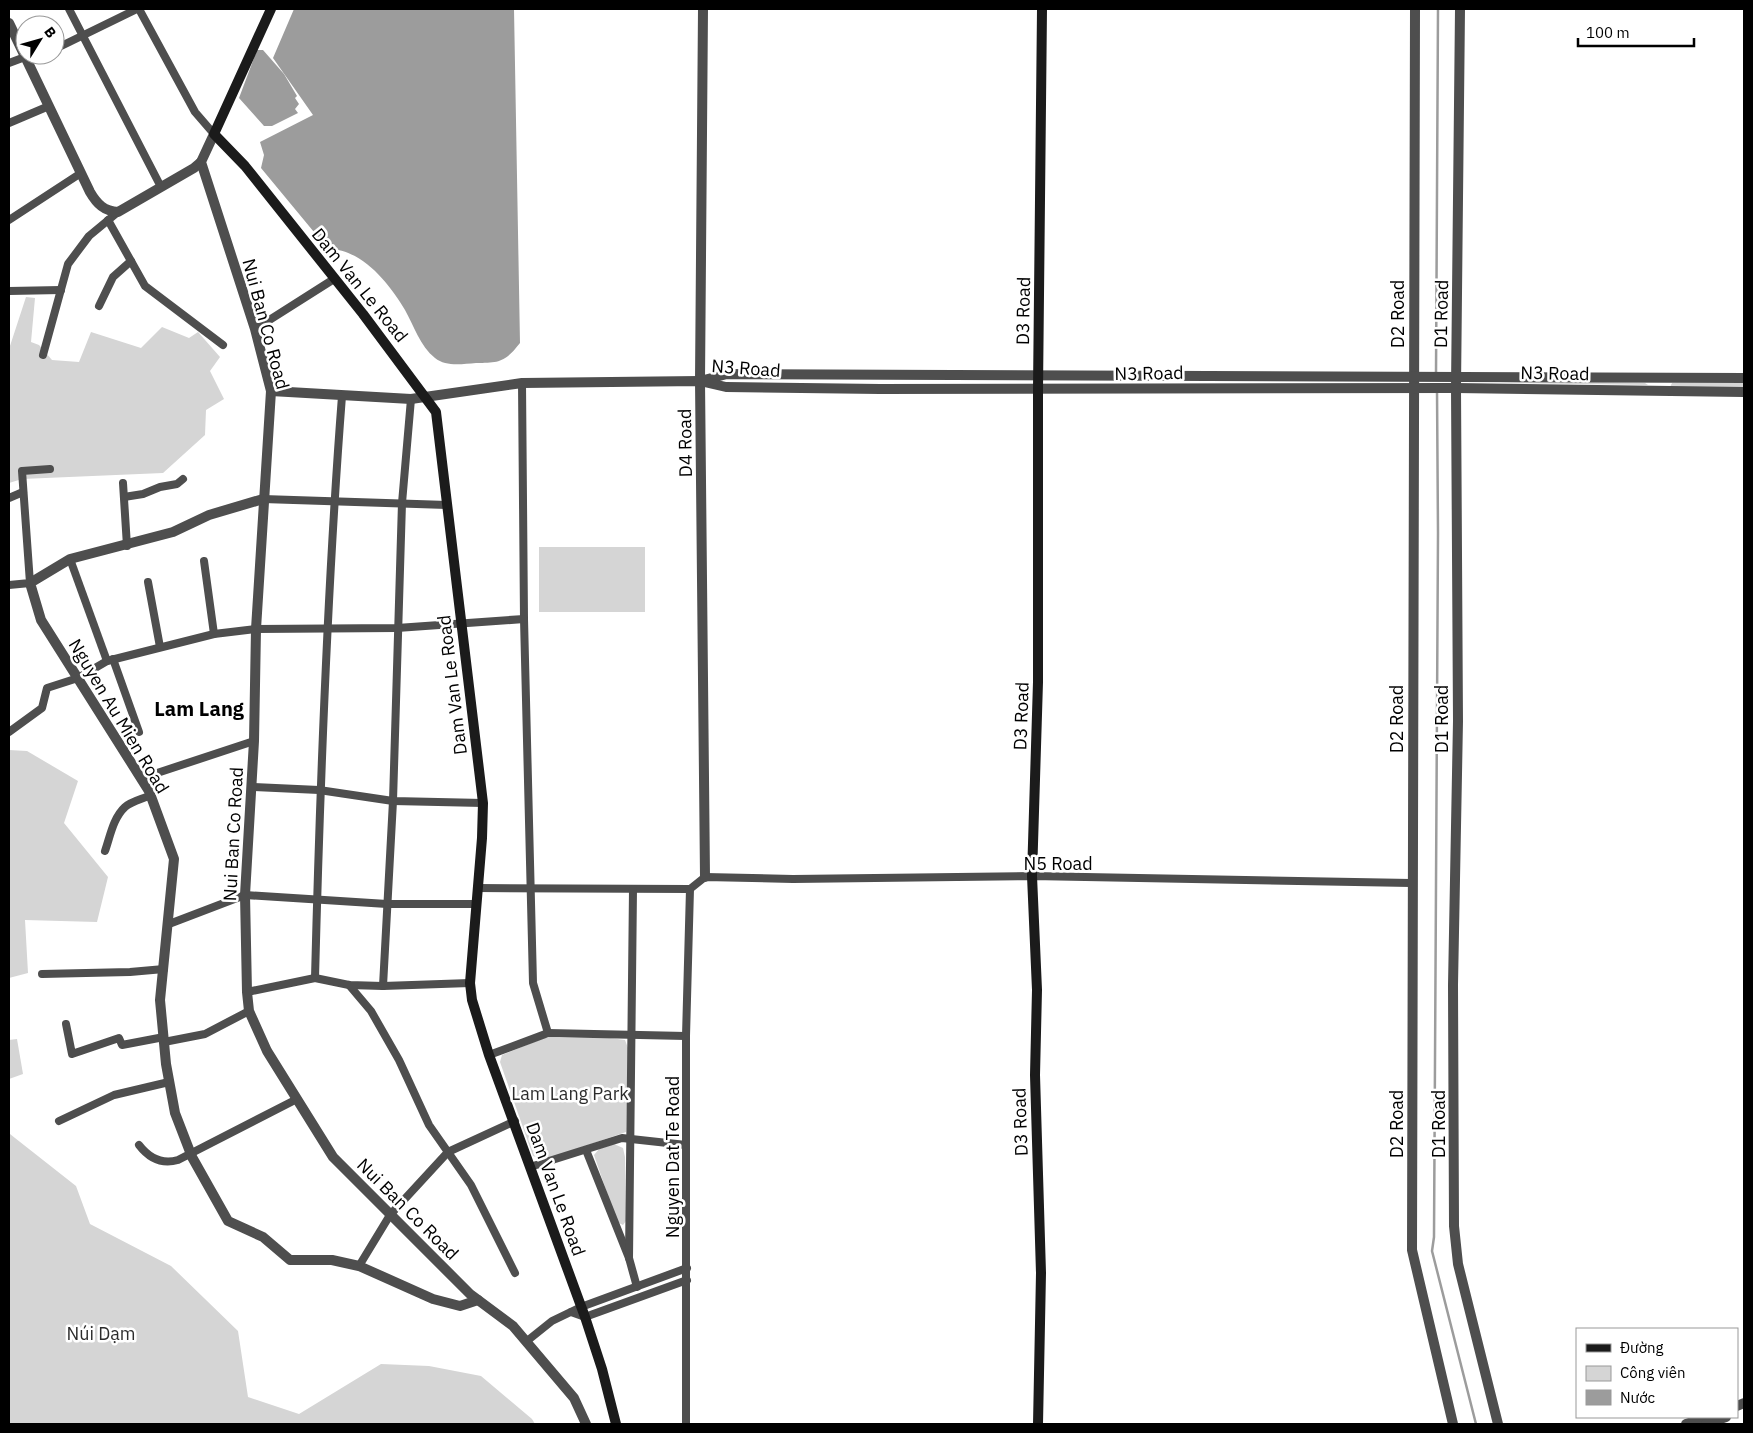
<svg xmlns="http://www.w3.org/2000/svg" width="1753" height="1433" font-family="'IBM Plex Sans',sans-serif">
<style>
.green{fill:#d5d5d5}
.water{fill:#9c9c9c}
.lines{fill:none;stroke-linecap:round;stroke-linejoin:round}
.stream{stroke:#9c9c9c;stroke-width:2.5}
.minor{stroke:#4e4e4e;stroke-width:8}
.tertiary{stroke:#4e4e4e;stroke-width:10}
.secondary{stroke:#1b1b1b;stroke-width:10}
.labels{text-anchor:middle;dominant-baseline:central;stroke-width:5;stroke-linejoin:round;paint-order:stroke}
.street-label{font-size:18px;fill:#000;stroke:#fff}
.park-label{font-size:18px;fill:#2c2c2c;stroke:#fff}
.quarter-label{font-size:20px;font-weight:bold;fill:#000;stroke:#fff}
</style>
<rect width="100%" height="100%" fill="#fff"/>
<g class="green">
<polygon points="26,297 35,298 31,342 39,345 52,360 79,362 91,332 141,348 162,327 189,338 198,332 220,357 210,371 224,399 206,410 205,435 163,473 22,479 9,483 9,349"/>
<polygon points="1558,381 1645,383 1648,385 1500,383"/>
<polygon points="1672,383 1744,383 1744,388 1670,387"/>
<rect x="539" y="547" width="106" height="65"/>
<polygon points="9,750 27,751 78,781 64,823 108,877 97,922 25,920 28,973 9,978"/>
<polygon points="544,1038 610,1038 625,1040 628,1048 626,1132 544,1160 533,1156 500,1062 502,1055"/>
<polygon points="17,1039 23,1074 9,1079 9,1040"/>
<polygon points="9,1125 10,1134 15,1138 76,1186 90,1224 171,1266 238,1331 248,1397 299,1414 381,1364 429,1366 481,1376 532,1419 535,1424 9,1424"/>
<polygon points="614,1144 623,1148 625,1157 626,1221 623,1225 617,1222 594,1155 599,1149"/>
</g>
<g class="water">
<path d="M294,9H514L520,343C505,362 500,363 476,363C462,364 446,367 435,358C420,346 414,326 405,310C389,283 362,249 328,249L261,168L264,155L260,142L313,115L273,58Z"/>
<polygon points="257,50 263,50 284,74 297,96 295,98 299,104 295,109 298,113 272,126 264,126 239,98"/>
</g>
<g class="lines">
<g class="stream">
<polyline points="1436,375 1438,9"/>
<polyline points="1437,390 1438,533 1434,1237 1432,1251 1476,1424"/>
</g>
<g class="minor">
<polyline points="69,9 161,187"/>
<polyline points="139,9 195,112 214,134"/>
<polyline points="55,49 137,9"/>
<polyline points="28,62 43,55"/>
<polyline points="9,63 25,57"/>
<polyline points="9,123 49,106"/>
<polyline points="9,220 81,173"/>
<polyline points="108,220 145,286 223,345"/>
<polyline points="9,291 61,290"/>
<polyline points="99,306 113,277 131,261"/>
<polyline points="255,329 334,279"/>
<polyline points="43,355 68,264 89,236 118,212"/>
<polyline points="522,383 524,619 533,983 548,1033"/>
<polyline points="123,483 127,546"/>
<polyline points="124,497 143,494 160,487 177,484 183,479"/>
<polyline points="9,498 23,492"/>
<polyline points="263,499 447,505"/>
<polyline points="70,559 107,661"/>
<polyline points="204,561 214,634"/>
<polyline points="148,582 160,647"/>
<polyline points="9,585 30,583 22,471 50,469"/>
<polyline points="113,659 139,732"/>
<polyline points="9,732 42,708 47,688 78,678 107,661 214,634 256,629 397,628 524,619"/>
<polyline points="142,778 254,741"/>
<polyline points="252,787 319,790 393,801 483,803"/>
<path d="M105,851C110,837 113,818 125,807C132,801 143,799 151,795"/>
<polyline points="477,888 690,889 705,877 793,879 1032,876 1411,883"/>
<polyline points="169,924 245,895 387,904 476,904"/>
<polyline points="42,974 130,972 164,969"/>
<path d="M315,978C320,784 327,590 342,396"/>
<polyline points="349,985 371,1011 399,1060 429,1125 471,1185 515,1273"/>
<polyline points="383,986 393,801 402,503 411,399"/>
<polyline points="247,992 315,978 349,985 383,986 470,983"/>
<polyline points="66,1024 72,1054 119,1038 122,1045 164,1037"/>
<polyline points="164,1042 205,1034 249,1011"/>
<polyline points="489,1055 548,1033 686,1036"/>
<polyline points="59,1121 114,1095 169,1082"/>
<path d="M139,1145C149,1158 161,1165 178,1160L297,1099"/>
<polyline points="586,1150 629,1258 637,1287"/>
<polyline points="530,1167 622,1138 686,1145"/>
<polyline points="629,1258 633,889"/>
<polyline points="359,1266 390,1215 448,1152 515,1121"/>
<polyline points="571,1312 585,1317 687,1280"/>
<polyline points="527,1341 552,1321 581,1307 687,1268"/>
<polyline points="686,1424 686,1036 690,889"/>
</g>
<g class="tertiary">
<polyline points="703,9 700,381 705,877"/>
<polyline points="1415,9 1412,1250 1453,1424"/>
<polyline points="1460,9 1456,388 1458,721 1453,985 1454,1226 1458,1264 1498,1424"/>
<path d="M9,23L90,192C97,204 104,211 118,212L194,168L201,162"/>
<polyline points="214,134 201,162 255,329 271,391 256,629 254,741 245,895 247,992 249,1011 267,1051 333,1157 470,1294 513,1326 574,1398 586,1424"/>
<polyline points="704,380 727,374 1744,378"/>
<polyline points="271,391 411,399 522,383 700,381 726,387 880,389 1456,388 1744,392"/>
<polyline points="263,499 209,515 173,532 70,559 30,583 41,620 149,791 174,859 160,1000 166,1064 175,1113 192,1157 228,1221 263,1237 290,1260 332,1260 359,1266 433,1299 460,1306 478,1300"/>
<polyline points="1737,1406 1744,1403"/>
<polyline points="1686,1424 1707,1417"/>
<polyline points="1706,1424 1726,1417"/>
</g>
<g class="secondary">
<polyline points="271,9 214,134 245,166 363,314 436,412 483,803 482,838 470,983 472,1000 489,1055 585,1317 602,1369 616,1424"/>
<polyline points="1038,1424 1041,1273 1035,1075 1037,990 1032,876 1038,682 1038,390 1042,9"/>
</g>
</g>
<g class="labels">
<g class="street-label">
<text transform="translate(360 285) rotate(51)">Dam Van Le Road</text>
<text transform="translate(1023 311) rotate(-89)">D3 Road</text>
<text transform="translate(1397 314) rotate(-90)">D2 Road</text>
<text transform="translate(1441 314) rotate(-89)">D1 Road</text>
<text transform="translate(266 324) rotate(75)">Nui Ban Co Road</text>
<text transform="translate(746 368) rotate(4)">N3 Road</text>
<text transform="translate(1149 373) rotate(-1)">N3 Road</text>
<text transform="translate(1555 373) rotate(1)">N3 Road</text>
<text transform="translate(685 443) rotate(-91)">D4 Road</text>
<text transform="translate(452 685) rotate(-97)">Dam Van Le Road</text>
<text transform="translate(119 716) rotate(59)">Nguyen Au Mien Road</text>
<text transform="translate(1021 716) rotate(-88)">D3 Road</text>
<text transform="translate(1396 719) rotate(-90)">D2 Road</text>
<text transform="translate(1441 719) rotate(-90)">D1 Road</text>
<text transform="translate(233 834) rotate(-87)">Nui Ban Co Road</text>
<text x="1058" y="863">N5 Road</text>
<text transform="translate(1020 1122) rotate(-92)">D3 Road</text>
<text transform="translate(1396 1124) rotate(-90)">D2 Road</text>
<text transform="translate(1438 1124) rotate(-90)">D1 Road</text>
<text transform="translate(672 1157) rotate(-90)">Nguyen Dat Te Road</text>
<text transform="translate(556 1189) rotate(70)">Dam Van Le Road</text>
<text transform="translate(408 1209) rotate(45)">Nui Ban Co Road</text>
</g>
<g class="park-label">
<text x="570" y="1093">Lam Lang Park</text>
<text x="101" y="1333">Núi Dạm</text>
</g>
<g class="quarter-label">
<text x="199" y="708">Lam Lang</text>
</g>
</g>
<rect width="1753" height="1433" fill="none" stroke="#000000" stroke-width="20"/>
<rect x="1576" y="1328" width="162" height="90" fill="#ffffff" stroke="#999999"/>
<rect x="1586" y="1344" width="25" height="8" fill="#1b1b1b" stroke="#999999"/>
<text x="1620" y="1353" font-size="15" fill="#000000">Đường</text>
<rect x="1586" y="1366" width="25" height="15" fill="#d5d5d5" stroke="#999999"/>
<text x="1620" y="1378" font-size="15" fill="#000000">Công viên</text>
<rect x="1586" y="1390" width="25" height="15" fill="#9c9c9c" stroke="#999999"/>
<text x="1620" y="1403" font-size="15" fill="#000000">Nước</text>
<g transform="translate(40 40) rotate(53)"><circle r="24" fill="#ffffff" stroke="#999999"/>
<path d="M0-4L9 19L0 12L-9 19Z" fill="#000000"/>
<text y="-8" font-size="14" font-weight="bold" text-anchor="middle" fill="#000000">B</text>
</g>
<path d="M1578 38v8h116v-8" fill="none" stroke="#000000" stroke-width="2.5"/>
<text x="1586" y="38" font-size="15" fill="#000000" stroke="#ffffff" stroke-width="4" paint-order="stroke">100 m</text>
</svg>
